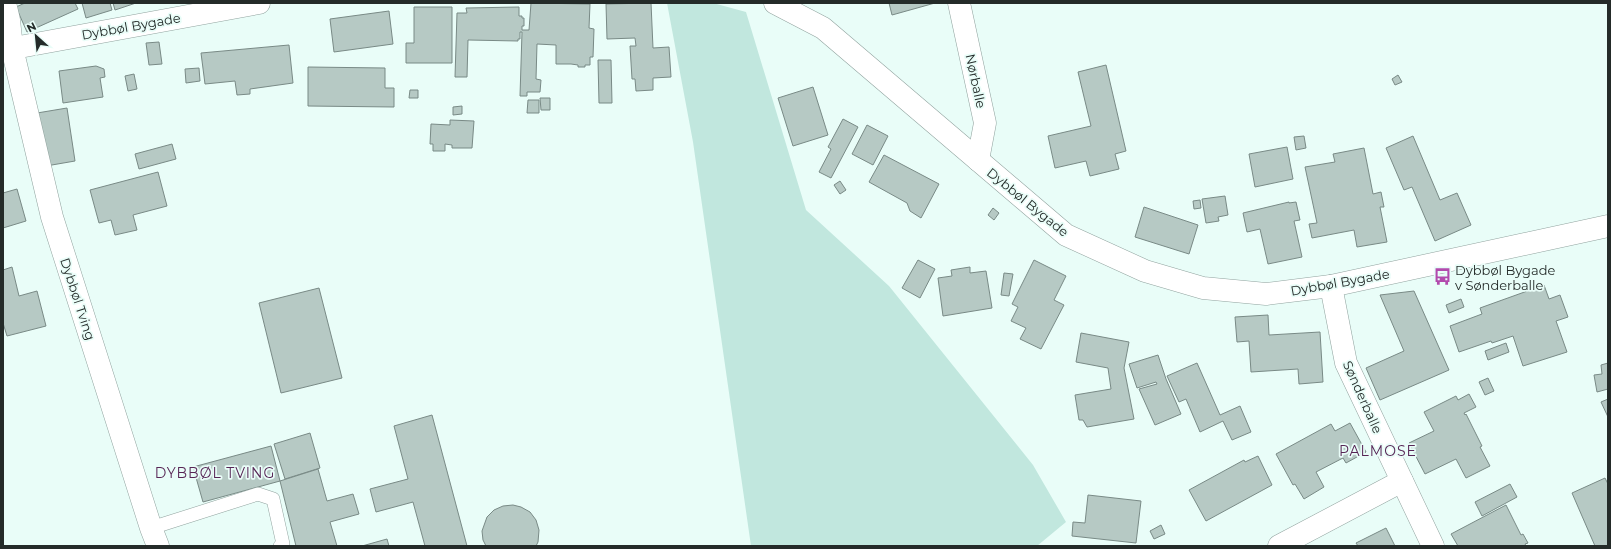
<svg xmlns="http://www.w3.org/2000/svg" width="1611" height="549" font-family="Montserrat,sans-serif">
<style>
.green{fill:#c1e7de}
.building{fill:#b6c9c4;stroke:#798a86}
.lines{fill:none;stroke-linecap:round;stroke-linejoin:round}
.lane-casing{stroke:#91a39f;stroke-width:14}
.street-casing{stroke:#91a39f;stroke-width:23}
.lane{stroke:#fff;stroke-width:13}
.street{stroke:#fff;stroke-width:22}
.labels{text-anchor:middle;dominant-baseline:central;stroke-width:3.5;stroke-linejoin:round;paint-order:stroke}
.street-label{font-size:13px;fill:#242b29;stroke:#e9fdf8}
.poi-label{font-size:13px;fill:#242b29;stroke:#e9fdf8;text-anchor:start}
.neighbourhood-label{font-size:14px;letter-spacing:1px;fill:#572555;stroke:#e9fdf8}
</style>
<rect width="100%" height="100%" fill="#e9fdf8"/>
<polygon class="green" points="667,3 713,3 746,12 806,210 889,286 1033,465 1066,522 1037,546 751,546 693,142"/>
<g class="building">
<polygon points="25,3 75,3 78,9 27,32 16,7"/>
<polygon points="82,3 110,3 112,10 86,18"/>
<polygon points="113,3 136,3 115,10"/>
<polygon points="531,3 590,4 589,28 594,29 593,57 590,57 590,65 585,65 585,67 578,67 578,65 571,64 556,64 556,45 537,44 536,79 541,80 540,92 527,92 527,96 520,96 522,32 520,32 520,39 518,39 518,41 468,40 467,77 455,77 457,13 467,13 466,8 519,7 519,16 522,16 522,18 524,18 524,26 522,26 522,30 529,30"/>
<polygon points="651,3 653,48 669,47 671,77 653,78 653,90 636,91 635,79 632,79 630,46 636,46 635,38 607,39 606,4"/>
<polygon points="889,3 935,3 892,15"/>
<polygon points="414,7 452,7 452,63 406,63 406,43 414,43"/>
<polygon points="389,11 393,44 334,52 330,19"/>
<polygon points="159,42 162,64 149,65 146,43"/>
<polygon points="289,45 293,83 250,89 250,94 237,95 235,81 205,84 201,53"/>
<polygon points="598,60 611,60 612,103 599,103"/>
<polygon points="1106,65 1126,151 1115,154 1119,169 1090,176 1086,161 1055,168 1048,136 1091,126 1078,72"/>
<polygon points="96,66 104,69 105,77 100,78 103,97 63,103 59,71"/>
<polygon points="308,67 385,68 385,88 394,88 394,107 308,106"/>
<polygon points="199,68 200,81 186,83 185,69"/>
<polygon points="134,74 137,89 128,91 125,76"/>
<polygon points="1398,75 1402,82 1395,85 1392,79"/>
<polygon points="813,87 828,135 793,146 778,98"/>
<polygon points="410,90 418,90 418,98 409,98"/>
<polygon points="540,98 550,98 550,110 541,110"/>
<polygon points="528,100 539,100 539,113 527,113"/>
<polygon points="462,106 462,114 453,115 453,107"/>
<polygon points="67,108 75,161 46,166 37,113"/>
<polygon points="843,119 858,127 831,178 819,172 831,149 828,147"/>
<polygon points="450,120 474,121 472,148 452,148 452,145 445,144 445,151 433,151 433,144 430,144 431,124 450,125"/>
<polygon points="867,125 888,136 873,165 852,154"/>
<polygon points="1304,136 1306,148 1296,150 1294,137"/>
<polygon points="1413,136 1440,200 1457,193 1471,225 1435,241 1412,187 1404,190 1386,148"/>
<polygon points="172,144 176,159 139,169 135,154"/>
<polygon points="1287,147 1293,179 1255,187 1249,154"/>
<polygon points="1364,148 1373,194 1381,192 1384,207 1380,207 1387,242 1357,247 1354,230 1312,238 1309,224 1317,223 1305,167 1335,162 1333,154"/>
<polygon points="884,155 939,184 921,218 910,211 907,203 869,182"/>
<polygon points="158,172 167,206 133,215 137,230 115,235 111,220 99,223 90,190"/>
<polygon points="840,181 846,190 840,194 834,185"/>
<polygon points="17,189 26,221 3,228 3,193"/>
<polygon points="1225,196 1228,215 1218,217 1219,221 1206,223 1202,199"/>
<polygon points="1200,200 1201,208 1194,209 1193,201"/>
<polygon points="1289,202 1289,203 1296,202 1300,220 1294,221 1302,257 1268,264 1260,229 1247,232 1243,213"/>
<polygon points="1144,207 1198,225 1189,254 1135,237"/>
<polygon points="993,208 999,213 994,220 988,215"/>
<polygon points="918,260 935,269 920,298 902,288"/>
<polygon points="1034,260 1066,276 1054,300 1064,305 1041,349 1020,339 1026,328 1011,321 1018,307 1012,304"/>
<polygon points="12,267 19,296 37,291 46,326 7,336 3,323 3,270"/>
<polygon points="970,267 970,273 986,271 992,308 943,316 938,278 952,276 951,270"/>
<polygon points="1004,273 1013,274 1009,296 1001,295"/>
<polygon points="1544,285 1549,299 1560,295 1568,317 1556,321 1567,352 1523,366 1513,336 1492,343 1491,341 1459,352 1450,326 1482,314 1480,308"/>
<polygon points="319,288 342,378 281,393 259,303"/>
<polygon points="1414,291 1449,370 1380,400 1366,368 1404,351 1380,295"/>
<polygon points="1461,299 1464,307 1449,313 1446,305"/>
<polygon points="1268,315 1269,335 1320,332 1323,382 1299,384 1298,369 1251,372 1249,341 1237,342 1235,317"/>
<polygon points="1081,333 1129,342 1124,368 1134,419 1087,427 1083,420 1079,420 1075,395 1111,389 1108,368 1076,362"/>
<polygon points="1506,343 1509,352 1488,360 1485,351"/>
<polygon points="1158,355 1166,379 1181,414 1155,425 1139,389 1157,384 1156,382 1137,388 1129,364"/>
<polygon points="1197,363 1220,415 1240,406 1251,432 1232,440 1223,421 1200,432 1186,399 1179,402 1167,376"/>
<polygon points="1608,363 1608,389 1597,392 1594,375 1602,374 1601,365"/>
<polygon points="1488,378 1494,391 1485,395 1479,382"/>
<polygon points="1469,394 1476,407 1464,413 1465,415 1466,414 1482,446 1480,447 1490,466 1466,478 1456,459 1425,474 1409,443 1434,431 1424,412 1456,396 1458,400"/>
<polygon points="1608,399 1608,417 1601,402"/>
<polygon points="432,415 467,546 425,546 413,502 376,512 370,489 408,479 394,426"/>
<polygon points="1350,423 1366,452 1346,463 1343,458 1316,472 1324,487 1304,499 1295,484 1293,485 1276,454 1331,424 1335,431"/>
<polygon points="310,433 320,468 285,479 274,444"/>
<polygon points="271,446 280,481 203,502 193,467"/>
<polygon points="1258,456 1272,485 1206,521 1189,490 1244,460 1245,462"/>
<polygon points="318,469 327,501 353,494 359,514 330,522 337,546 296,546 280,481"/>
<polygon points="1605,478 1608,484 1608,546 1595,546 1572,493"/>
<polygon points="1510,484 1517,497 1482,516 1475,502"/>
<polygon points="1088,495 1141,501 1136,543 1072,536 1073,522 1085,523"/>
<polygon points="513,505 521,507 530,512 536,520 539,530 538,542 536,546 486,546 483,540 482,531 487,517 494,510 503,506"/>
<polygon points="1506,505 1521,535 1523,534 1528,543 1525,544 1526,546 1458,546 1451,534"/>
<polygon points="1161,525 1165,534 1154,539 1150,531"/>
<polygon points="1386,528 1395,546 1358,546 1356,543"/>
<polygon points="387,539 389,546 362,546"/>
</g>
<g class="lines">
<defs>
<polyline id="lane" points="151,528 258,494 273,499 283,544 280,546"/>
<g id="street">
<polyline points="5,3 9,20 12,48 52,217 151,528 158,546"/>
<polyline points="775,3 823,28 1066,235 1145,271 1203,288 1266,294 1331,286 1608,226"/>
<polyline points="959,3 985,123 978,160"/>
<polyline points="3,50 259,3"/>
<polyline points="1331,286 1346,363 1433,546"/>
<polyline points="1279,546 1402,481"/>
</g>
</defs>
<use href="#lane" class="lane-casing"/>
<use href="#street" class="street-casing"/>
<use href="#lane" class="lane"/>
<use href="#street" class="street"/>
</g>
<defs>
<symbol id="bus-bare" viewBox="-9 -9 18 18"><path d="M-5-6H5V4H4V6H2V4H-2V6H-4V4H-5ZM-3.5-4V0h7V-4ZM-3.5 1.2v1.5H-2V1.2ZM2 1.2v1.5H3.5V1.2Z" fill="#b24aad" stroke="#e9fdf8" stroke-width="2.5" paint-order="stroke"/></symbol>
</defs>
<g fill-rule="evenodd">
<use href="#bus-bare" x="1430" y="264" width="25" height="25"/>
</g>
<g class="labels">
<g class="street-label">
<text transform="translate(131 26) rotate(-10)">Dybbøl Bygade</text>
<text transform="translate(976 81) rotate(78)">Nørballe</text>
<text transform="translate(1028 202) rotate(39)">Dybbøl Bygade</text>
<text transform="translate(1340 282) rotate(-10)">Dybbøl Bygade</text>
<text transform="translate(78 299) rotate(72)">Dybbøl Tving</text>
<text transform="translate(1363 397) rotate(66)">Sønderballe</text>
</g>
<g class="poi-label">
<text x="1455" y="270">Dybbøl Bygade<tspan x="1455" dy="15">v Sønderballe</tspan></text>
</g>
<g class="neighbourhood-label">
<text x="1378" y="451">PALMOSE</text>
<text x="215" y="473">DYBBØL TVING</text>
</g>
</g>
<rect width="1611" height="549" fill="none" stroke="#242b29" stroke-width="8"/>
<g transform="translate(36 36) rotate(333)" stroke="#e9fdf8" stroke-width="3" paint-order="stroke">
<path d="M0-3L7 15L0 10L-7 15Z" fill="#242b29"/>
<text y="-6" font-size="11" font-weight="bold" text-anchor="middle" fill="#242b29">N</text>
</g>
</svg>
